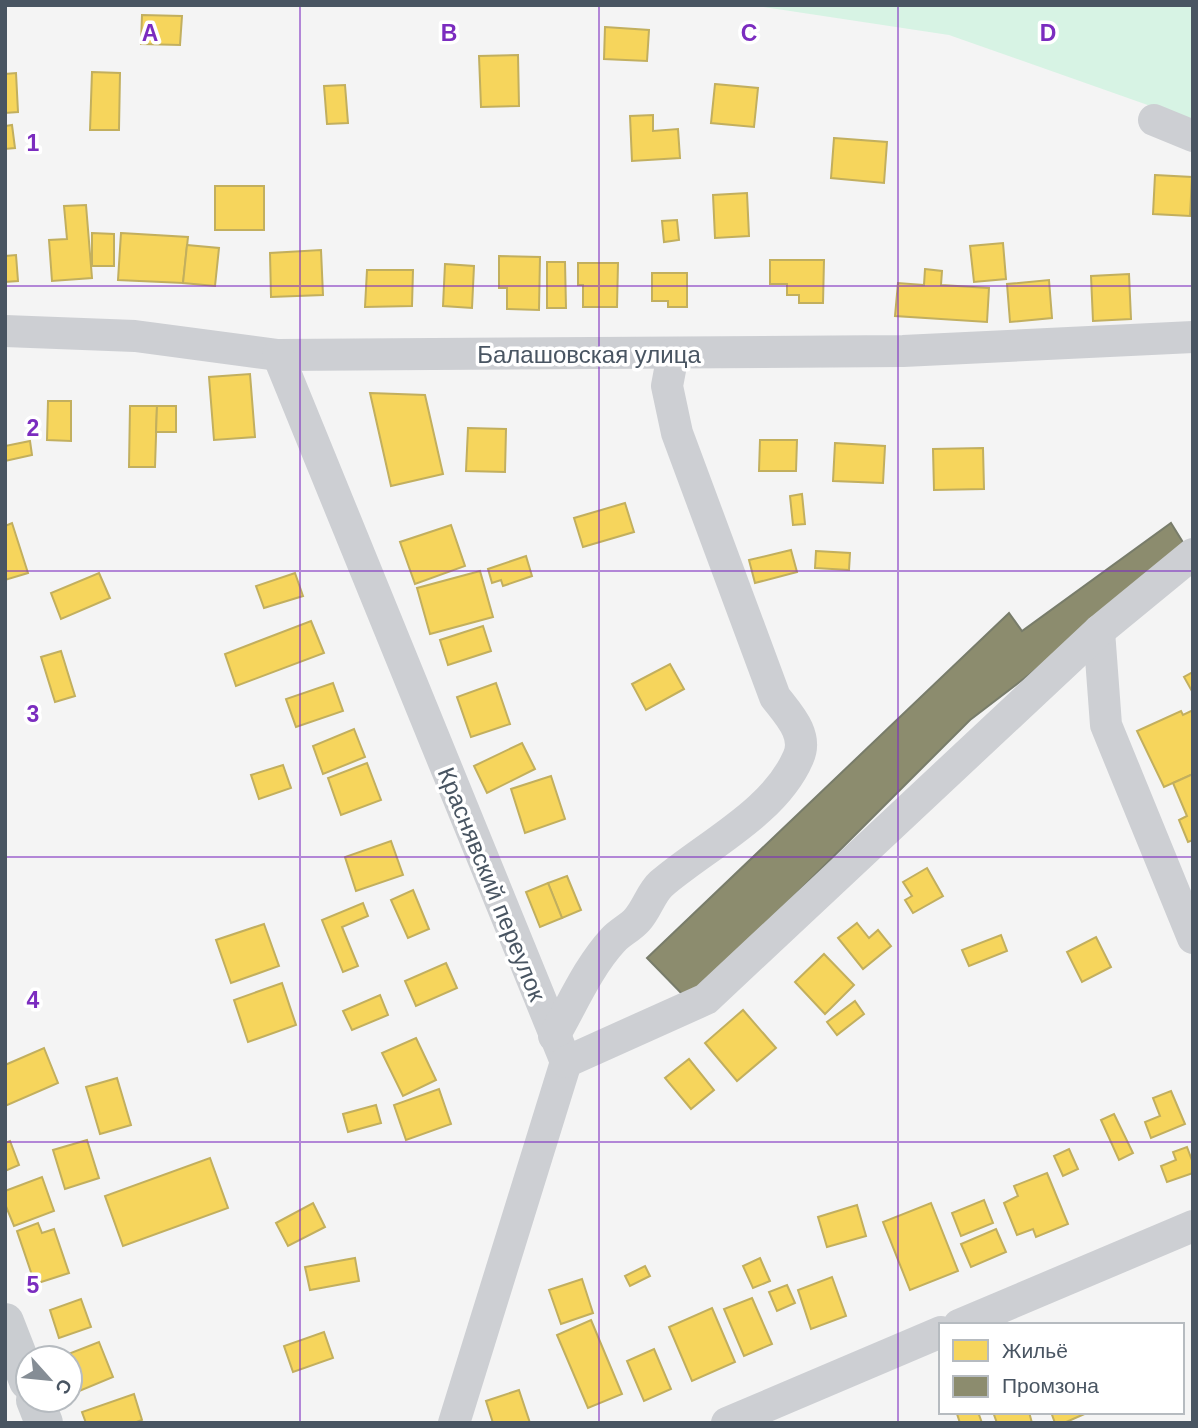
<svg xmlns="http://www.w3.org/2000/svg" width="1198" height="1428" font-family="Helvetica,sans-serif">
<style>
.green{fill:#d7f3e4}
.homes{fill:#f6d55c;stroke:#c2af5e;stroke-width:2}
.industry{fill:#8c8c6e;stroke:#787c6a;stroke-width:2}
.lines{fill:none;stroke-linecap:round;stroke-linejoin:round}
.minor{stroke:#cdcfd3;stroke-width:32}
.major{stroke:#cacdd1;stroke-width:38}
.grid{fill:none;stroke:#7b2cbf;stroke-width:2;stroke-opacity:0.55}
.labels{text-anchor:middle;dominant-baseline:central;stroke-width:7;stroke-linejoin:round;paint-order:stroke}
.street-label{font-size:24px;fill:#495562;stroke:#fff}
.grid-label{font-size:23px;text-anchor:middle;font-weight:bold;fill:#7b2cbf;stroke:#fff;stroke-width:7;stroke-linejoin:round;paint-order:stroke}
</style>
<rect width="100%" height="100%" fill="#f4f4f4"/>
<polygon class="green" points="750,5 1193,5 1193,121 949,35"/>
<g class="homes">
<polygon points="142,15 182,16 180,45 141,44"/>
<polygon points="605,27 649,30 647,61 604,59"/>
<polygon points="518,55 519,106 481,107 479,56"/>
<polygon points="92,72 120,73 119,130 90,130"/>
<polygon points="16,73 18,112 5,113 5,74"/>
<polygon points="715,84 758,88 754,127 711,123"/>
<polygon points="345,85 348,123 327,124 324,86"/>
<polygon points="653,115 653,131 678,129 680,158 632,161 630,116"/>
<polygon points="12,125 15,148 5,149 5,126"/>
<polygon points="834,138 887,142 884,183 831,178"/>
<polygon points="1155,175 1192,177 1190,216 1153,214"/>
<rect x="215" y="186" width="49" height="44"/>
<polygon points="747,193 749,236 715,238 713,195"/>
<polygon points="86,205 92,278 52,281 49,240 67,239 64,206"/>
<polygon points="677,220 679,240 664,242 662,221"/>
<polygon points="92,233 114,234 114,266 92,266"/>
<polygon points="121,233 188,237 183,283 118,280"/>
<polygon points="1003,243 1006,279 974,282 970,246"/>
<polygon points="187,245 219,248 215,286 183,283"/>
<polygon points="321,250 323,295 271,297 270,253"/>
<polygon points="16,255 18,281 5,282 5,256"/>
<polygon points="499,256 540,257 539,310 507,309 507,288 499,288"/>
<polygon points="770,260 824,260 823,303 799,303 799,295 787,295 787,284 770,284"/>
<polygon points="547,262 565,262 566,308 547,308"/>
<polygon points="578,263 618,263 617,307 583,307 583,285 578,285"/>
<polygon points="445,264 474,266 472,308 443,306"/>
<polygon points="925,269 942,271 941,285 989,288 987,322 895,316 898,283 924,285"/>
<polygon points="367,270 413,270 412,306 365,307"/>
<polygon points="652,273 687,273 687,307 668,307 668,301 652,301"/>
<polygon points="1129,274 1131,319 1093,321 1091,276"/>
<polygon points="1049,280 1052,318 1010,322 1007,284"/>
<polygon points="250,374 255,437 214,440 209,377"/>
<polygon points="370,393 425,395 443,474 391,486"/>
<polygon points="48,401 71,401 71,441 47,440"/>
<polygon points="130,406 157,406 155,467 129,467"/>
<polygon points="157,406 176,406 176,432 156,432"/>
<polygon points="468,428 506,429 505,472 466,471"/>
<polygon points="760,440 797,440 796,471 759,471"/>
<polygon points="30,441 32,455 5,461 5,446"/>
<polygon points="835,443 885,446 883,483 833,481"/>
<polygon points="983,448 984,489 934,490 933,449"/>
<polygon points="802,494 805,524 793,525 790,496"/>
<polygon points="625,503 634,532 583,547 574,518"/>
<polygon points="12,523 28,573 5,580 5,526"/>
<polygon points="451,525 465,566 415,584 400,542"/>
<polygon points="791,550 797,572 755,583 749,560"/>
<polygon points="816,551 850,553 849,570 815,568"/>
<polygon points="526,556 532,576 503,586 501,580 492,583 488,569"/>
<polygon points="480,571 493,617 430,634 417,588"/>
<polygon points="99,573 110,598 61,619 51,593"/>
<polygon points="295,573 303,596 264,608 256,586"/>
<polygon points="311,621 324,653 236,686 225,654"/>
<polygon points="483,626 491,651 448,665 440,640"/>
<polygon points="61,651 75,696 55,702 41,657"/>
<polygon points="670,664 684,689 646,710 632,684"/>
<polygon points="1193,672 1193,693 1184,677"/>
<polygon points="333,683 343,711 296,727 286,699"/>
<polygon points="496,683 510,724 471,737 457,697"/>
<polygon points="1193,710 1193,774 1164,787 1137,731 1181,711 1183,715"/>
<polygon points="354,729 365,757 323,774 313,746"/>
<polygon points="522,743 535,769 487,793 474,766"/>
<polygon points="367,763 381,800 341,815 328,778"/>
<polygon points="283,765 291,788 259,799 251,775"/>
<polygon points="1193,774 1193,840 1188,842 1179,820 1187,816 1173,783"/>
<polygon points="551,776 565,819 525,833 511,789"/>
<polygon points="391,841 403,875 356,891 345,857"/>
<polygon points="927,868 943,896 913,913 905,900 912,896 903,882"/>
<polygon points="567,876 581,910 562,918 548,883"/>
<polygon points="548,883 562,918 540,927 526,892"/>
<polygon points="413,890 429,929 408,938 391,900"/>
<polygon points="363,903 368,916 342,927 358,966 343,972 322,920"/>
<polygon points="857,923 869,938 878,930 891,946 863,969 838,938"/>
<polygon points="264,924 279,966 231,983 216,940"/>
<polygon points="1001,935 1007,951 969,966 962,950"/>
<polygon points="1096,937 1111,967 1082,982 1067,952"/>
<polygon points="824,954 854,985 825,1014 795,982"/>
<polygon points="446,963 457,988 416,1006 405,981"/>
<polygon points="282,983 296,1025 248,1042 234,1000"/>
<polygon points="380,995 388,1015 352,1030 343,1011"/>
<polygon points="855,1001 864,1014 837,1035 827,1022"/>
<polygon points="743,1010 776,1048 737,1081 705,1043"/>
<polygon points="416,1038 436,1080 403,1096 382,1053"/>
<polygon points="44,1048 58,1083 5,1106 5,1065"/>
<polygon points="689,1059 714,1090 691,1109 665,1078"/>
<polygon points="117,1078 131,1125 100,1134 86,1087"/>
<polygon points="439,1089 451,1124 406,1140 394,1105"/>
<polygon points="1171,1091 1185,1124 1151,1138 1145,1122 1160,1116 1153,1098"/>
<polygon points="376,1105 381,1123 348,1132 343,1114"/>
<polygon points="1114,1114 1133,1153 1119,1160 1101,1120"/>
<polygon points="87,1140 99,1178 65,1189 53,1150"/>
<polygon points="10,1141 19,1165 5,1171 5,1143"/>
<polygon points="1187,1147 1193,1163 1193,1173 1167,1182 1161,1166 1176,1160 1173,1152"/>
<polygon points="1069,1149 1078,1169 1063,1176 1054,1156"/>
<polygon points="210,1158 228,1208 123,1246 105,1196"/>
<polygon points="1047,1173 1068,1224 1036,1237 1033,1229 1017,1235 1004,1203 1018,1196 1014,1186"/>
<polygon points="42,1177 54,1211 14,1226 5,1204 5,1191"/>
<polygon points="984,1200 993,1223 961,1236 952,1213"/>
<polygon points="313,1203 325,1227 288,1246 276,1223"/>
<polygon points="931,1203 958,1271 910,1290 883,1222"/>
<polygon points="857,1205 866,1236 827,1247 818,1217"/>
<polygon points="38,1223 42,1233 54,1229 69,1273 35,1284 17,1231"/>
<polygon points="996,1229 1006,1252 971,1267 961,1244"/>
<polygon points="355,1258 359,1281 310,1290 305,1267"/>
<polygon points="760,1258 770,1281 753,1288 743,1266"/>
<polygon points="645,1266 650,1276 630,1286 625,1276"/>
<polygon points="832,1277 846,1316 811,1329 798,1290"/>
<polygon points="582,1279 593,1313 561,1324 549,1290"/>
<polygon points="787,1285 795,1303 777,1311 769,1292"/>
<polygon points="752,1298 772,1344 744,1356 724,1309"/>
<polygon points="81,1299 91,1327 59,1338 50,1310"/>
<polygon points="712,1308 735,1362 692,1381 669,1327"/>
<polygon points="591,1320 622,1394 588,1408 557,1335"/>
<polygon points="324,1332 333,1358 293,1372 284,1346"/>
<polygon points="99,1342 113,1377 77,1392 70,1373 70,1358 63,1356"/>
<polygon points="654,1349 671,1389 644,1401 627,1361"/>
<polygon points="519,1390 530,1423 493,1423 486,1401"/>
<polygon points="134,1394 142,1420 134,1423 86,1423 82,1412"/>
<polygon points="960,1412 978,1412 982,1423 960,1423 957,1414"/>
<polygon points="993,1412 1029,1412 1032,1423 997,1423"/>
<polygon points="1051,1412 1089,1412 1064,1423 1055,1423"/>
</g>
<polygon class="industry" points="1171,523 1189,552 970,720 689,1001 647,958 1009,613 1022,631"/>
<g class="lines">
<g class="minor">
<polyline points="1154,120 1193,136"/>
<polyline points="5,331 135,336 278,355 903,351 1193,337"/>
<polyline points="278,355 566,1062 454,1423"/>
<polyline points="1099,631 1106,725 1193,938"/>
<path d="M554,1036C572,1005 588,967 613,940C620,932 630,928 637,920C647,909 651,893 661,884C705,846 774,813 798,758C809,735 788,714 775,697L677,433L667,386L673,354"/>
<polyline points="566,1062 706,999 1099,631 1193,554"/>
<polyline points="959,1325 1193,1226"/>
<polyline points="727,1423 941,1332"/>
</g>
<g class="major">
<polyline points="5,1322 28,1381"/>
<polyline points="35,1400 44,1423"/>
</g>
</g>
<path class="grid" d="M300,5V1423M599,5V1423M898,5V1423M5,286H1193M5,571H1193M5,857H1193M5,1142H1193"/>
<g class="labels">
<g class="street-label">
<text x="589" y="354">Балашовская улица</text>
<text transform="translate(492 884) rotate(68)">Краснявский переулок</text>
</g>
</g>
<g class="grid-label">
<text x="150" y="41">A</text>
<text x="449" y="41">B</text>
<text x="749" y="41">C</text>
<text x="1048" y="41">D</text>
<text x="33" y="151">1</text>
<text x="33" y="436">2</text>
<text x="33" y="722">3</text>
<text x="33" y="1008">4</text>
<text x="33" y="1293">5</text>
</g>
<rect width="1198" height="1428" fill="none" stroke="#495562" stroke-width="14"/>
<rect x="939" y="1323" width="245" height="91" fill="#ffffff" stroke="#b6bbc0" stroke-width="2"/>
<rect x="953" y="1340" width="35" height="21" fill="#f6d55c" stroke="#b6bbc0" stroke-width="2"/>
<text x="1002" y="1358" font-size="21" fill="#495562">Жильё</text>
<rect x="953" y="1376" width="35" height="21" fill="#8c8c6e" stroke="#b6bbc0" stroke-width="2"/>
<text x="1002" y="1393" font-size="21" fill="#495562">Промзона</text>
<g transform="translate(49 1379) rotate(117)"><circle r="33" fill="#ffffff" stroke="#b6bbc0" stroke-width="2"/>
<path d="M0-5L12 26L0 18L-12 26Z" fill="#858d95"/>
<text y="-10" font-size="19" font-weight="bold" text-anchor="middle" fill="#495562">С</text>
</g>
</svg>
